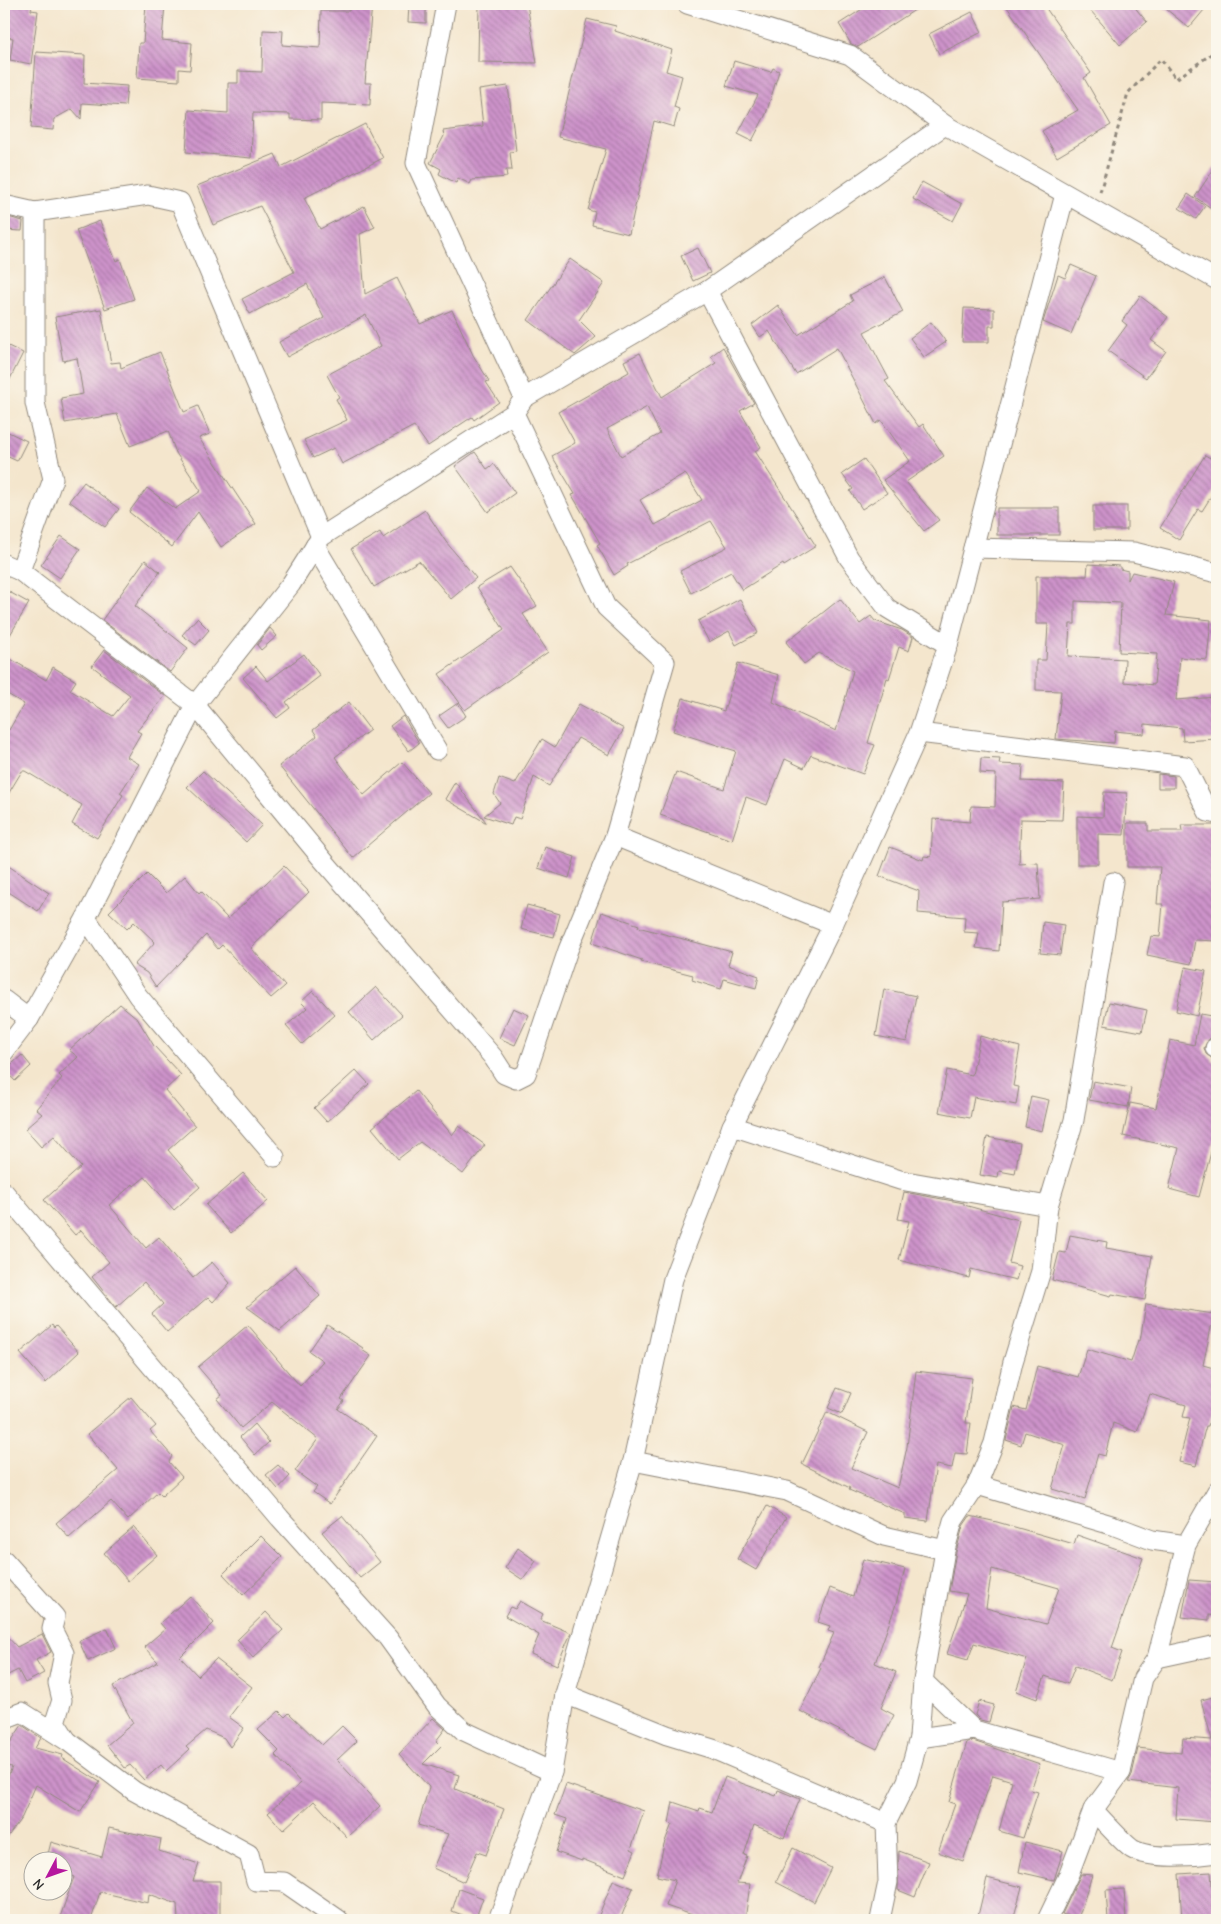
<svg xmlns="http://www.w3.org/2000/svg" width="1221" height="1924" font-family="'Comic Neue',sans-serif">
<style>
.building{fill:url(#building-back-hatch);fill-rule:evenodd}
.lines{fill:none;stroke-linecap:round;stroke-linejoin:round}
.minor-casing{stroke:#90887c;stroke-width:21}
.path{stroke:#90887c;stroke-width:3;stroke-dasharray:4 4;stroke-linecap:butt}
.minor{stroke:#fff;stroke-width:19}
</style>
<defs>
<pattern id="building-back-hatch" width="6" height="6" patternUnits="userSpaceOnUse" patternTransform="scale(1.25)"><rect width="6" height="6" fill="#cd93ca"/><path d="M-1 5l2 2M0 0l6 6M5-1l2 2" fill="none" stroke="#a778a4"/></pattern>
</defs>
<rect width="100%" height="100%" fill="#fbf7ec"/>
<filter id="ink" filterUnits="userSpaceOnUse"><feTurbulence type="fractalNoise" baseFrequency=".02" numOctaves="2"/><feDisplacementMap in="SourceGraphic" scale="10" xChannelSelector="R" yChannelSelector="G"/><feConvolveMatrix kernelMatrix="1 2 1 2 8 2 1 2 1" color-interpolation-filters="sRGB"/></filter>
<filter id="wash" filterUnits="userSpaceOnUse"><feTurbulence type="fractalNoise" baseFrequency=".0096" numOctaves="4" result="noise"/><feDisplacementMap in="SourceGraphic" scale="20" xChannelSelector="R" yChannelSelector="G"/><feGaussianBlur stdDeviation="1.12" result="paint"/><feColorMatrix in="noise" values="0 0 0 0 0 0 0 0 0 0 0 0 0 0 0 0 0 1.4 0 .05"/><feComposite in="paint" operator="in"/></filter>
<g filter="url(#wash)">
<rect width="100%" height="100%" fill="#f4e6cd"/>
<g id="blocks">
<g class="building">
<polygon points="4,4 32,4 31,10 38,11 31,64 10,60 13,38 4,37"/>
<polygon points="146,4 165,4 162,40 192,43 190,70 179,69 179,81 137,78 139,43 143,43"/>
<polygon points="349,4 372,4 365,83 371,83 370,105 321,103 321,120 290,119 290,114 253,113 251,158 186,152 189,110 228,113 228,83 238,83 238,71 262,72 263,30 283,31 282,45 320,48 321,11 349,11"/>
<polygon points="409,4 426,4 426,23 408,22"/>
<polygon points="479,4 527,4 537,63 478,62"/>
<polygon points="870,4 924,4 858,47 851,44 839,24"/>
<polygon points="1005,4 1043,4 1091,73 1084,78 1111,125 1057,157 1042,131 1078,110"/>
<polygon points="1085,4 1132,4 1147,22 1120,45"/>
<polygon points="1160,4 1209,4 1189,28"/>
<polygon points="972,12 982,32 939,54 929,34"/>
<polygon points="587,19 616,26 615,31 672,50 666,71 682,76 674,107 679,109 674,127 654,121 629,234 592,225 595,212 588,210 606,149 558,137"/>
<polygon points="36,52 85,55 84,83 127,86 125,106 82,103 81,119 72,109 54,119 53,130 31,128"/>
<polygon points="734,61 771,72 773,68 779,71 766,114 752,141 738,134 758,95 726,86"/>
<polygon points="508,86 516,151 510,152 512,170 506,170 507,177 472,180 470,184 458,178 456,183 439,174 441,169 430,163 444,136 443,131 483,126 479,90"/>
<polygon points="365,124 383,158 304,198 320,229 364,206 375,227 360,234 365,294 397,278 420,324 452,310 473,355 489,381 486,382 499,402 474,420 472,417 428,446 414,426 342,464 334,448 313,458 304,440 347,420 336,399 339,397 327,375 381,346 366,315 287,357 279,342 324,318 307,284 250,314 242,299 294,272 260,206 213,225 197,186 275,154 281,167"/>
<polygon points="1217,164 1217,212 1195,197"/>
<polygon points="922,182 962,204 953,221 913,199"/>
<polygon points="1188,194 1205,206 1196,219 1179,208"/>
<polygon points="4,216 23,221 22,231 4,230"/>
<polygon points="100,221 116,261 120,259 134,299 105,309 76,230"/>
<polygon points="698,248 710,273 693,281 681,256"/>
<polygon points="570,259 604,283 579,320 596,337 575,355 528,320"/>
<polygon points="1071,265 1096,276 1071,334 1043,322 1058,275 1065,278"/>
<polygon points="885,277 903,312 864,332 889,379 885,381 919,427 923,424 944,456 906,482 939,520 924,531 883,480 910,461 881,420 876,424 837,348 796,374 769,331 760,337 752,325 778,305 798,335 853,301 850,295"/>
<polygon points="1140,296 1168,317 1151,340 1166,351 1146,378 1108,351 1127,325 1122,321"/>
<polygon points="964,308 994,309 994,326 989,326 989,342 962,342"/>
<polygon points="101,309 111,363 120,362 121,368 160,352 184,412 198,406 210,434 199,438 256,524 221,547 198,512 172,547 129,512 147,488 175,509 201,491 176,453 168,431 130,446 117,414 65,423 61,398 83,394 77,358 63,361 55,317"/>
<polygon points="931,322 946,342 924,357 910,338"/>
<polygon points="4,344 23,353 4,391"/>
<path d="M723,347L754,403L740,411L761,447L755,451L816,546L784,566L783,564L742,590L731,572L691,593L680,571L727,547L711,521L627,564L628,566L614,575L597,545L600,543L572,495L575,494L552,456L575,443L558,412L629,372L624,361L640,353L662,397L716,363L711,356ZM647,407L660,434L621,456L607,429ZM685,473L702,500L655,525L640,500Z"/>
<polygon points="4,430 27,441 17,461 4,455"/>
<polygon points="475,452 487,469 494,464 515,493 488,512 455,466"/>
<polygon points="1205,455 1217,462 1217,487 1202,511 1198,509 1179,540 1160,528"/>
<polygon points="864,459 887,493 862,509 850,491 853,489 842,474"/>
<polygon points="84,482 119,509 105,527 69,501"/>
<rect x="1093" y="506" width="34" height="24"/>
<rect x="997" y="508" width="62" height="27"/>
<polygon points="425,510 446,542 476,578 451,599 419,561 374,587 351,549 380,532 383,538"/>
<polygon points="61,536 80,549 60,578 41,565"/>
<polygon points="145,560 160,572 135,606 188,648 170,672 102,620"/>
<path d="M1088,564L1120,566V569L1128,571V580L1132,572L1174,582L1166,615L1211,620L1207,660L1180,657L1176,700L1217,697V739L1183,741L1182,728L1145,724L1144,734L1115,731L1114,743L1056,739L1061,691L1036,690V660H1046L1048,624H1036V576H1087ZM1075,601L1121,603L1119,652L1157,654L1154,685L1124,682L1125,659L1068,656L1070,624H1075Z"/>
<polygon points="510,567 537,606 523,614 548,652 465,710 439,674 504,630 477,587"/>
<polygon points="4,589 29,603 4,645"/>
<polygon points="740,599 758,633 736,645 729,631 709,642 698,621"/>
<polygon points="840,599 860,624 871,616 875,621 902,630 913,637 909,651 899,647 889,679 887,678 868,743 875,745 863,774 811,755 804,768 785,759 767,805 746,797 732,840 660,815 676,772 724,789 736,751 673,731 683,698 724,711 738,663 779,675 773,702 836,731 853,671 819,653 804,664 786,642"/>
<polygon points="197,618 209,630 196,645 182,635"/>
<polygon points="270,628 277,636 261,650 257,645"/>
<polygon points="104,650 165,696 137,731 141,733 127,757 139,764 120,793 123,795 97,838 72,824 82,805 25,771 22,771 4,801 4,727 9,730 24,704 4,692 4,655 46,680 53,667 76,681 70,690 113,716 130,695 92,666"/>
<polygon points="304,654 320,676 286,702 290,708 277,718 243,678 256,666 268,681"/>
<polygon points="349,702 370,730 335,757 364,795 402,762 429,793 353,858 279,766 317,736 313,730"/>
<polygon points="458,703 466,716 448,728 439,716"/>
<polygon points="579,704 624,729 609,755 578,738 549,786 534,777 520,819 514,817 511,825 484,816 500,803 494,794 499,778 515,784 542,739 555,747"/>
<polygon points="403,716 419,743 409,751 390,726"/>
<polygon points="981,758 1000,759 999,764 1023,765 1022,781 1064,783 1062,820 1021,819 1019,864 1038,863 1040,899 1002,902 999,951 976,948 979,933 964,932 965,917 918,913 919,891 879,876 890,847 923,860 924,856 931,857 933,819 970,822 971,806 995,807 996,774 980,773"/>
<polygon points="203,771 262,825 246,842 187,787"/>
<polygon points="1158,774 1174,776 1174,788 1158,788"/>
<polygon points="455,782 486,822 485,822 445,799"/>
<polygon points="1104,792 1127,793 1124,835 1098,834 1098,864 1077,864 1077,816 1103,817"/>
<polygon points="1127,823 1148,823 1148,831 1182,831 1181,825 1217,825 1217,941 1195,940 1191,964 1147,955 1151,936 1160,937 1163,904 1157,904 1160,867 1127,867"/>
<polygon points="545,847 575,857 569,878 538,868"/>
<polygon points="4,863 49,893 38,911 4,889"/>
<polygon points="284,866 309,892 251,948 285,986 271,998 222,945 218,949 206,935 156,987 147,973 134,965 155,942 134,922 127,929 109,912 147,874 166,893 185,876 199,893 201,891 228,919"/>
<polygon points="527,905 560,914 554,937 521,929"/>
<polygon points="602,912 639,925 638,927 732,952 728,965 759,976 756,988 724,979 721,989 692,980 693,975 641,962 642,960 592,943"/>
<polygon points="1043,922 1064,925 1060,955 1040,953"/>
<polygon points="1185,967 1206,971 1197,1016 1176,1011"/>
<polygon points="376,987 402,1015 374,1040 349,1012"/>
<polygon points="884,989 916,996 907,1042 876,1036"/>
<polygon points="313,991 335,1015 302,1044 286,1026 307,1008 301,1002"/>
<polygon points="1109,1002 1147,1010 1142,1032 1104,1025"/>
<polygon points="120,1004 137,1018 154,1046 181,1075 165,1090 195,1126 168,1150 200,1187 174,1210 145,1177 134,1186 133,1184 109,1205 146,1248 159,1237 193,1278 212,1262 230,1283 213,1302 208,1297 167,1332 152,1314 163,1304 144,1282 116,1307 92,1277 109,1262 81,1230 75,1235 44,1200 81,1167 54,1136 41,1147 25,1129 42,1114 36,1109 62,1078 59,1075 78,1057 69,1050"/>
<polygon points="513,1008 529,1015 515,1045 499,1038"/>
<polygon points="1200,1014 1217,1017 1217,1037 1209,1039 1204,1048 1206,1054 1213,1059 1212,1061 1217,1062 1217,1142 1214,1141 1199,1197 1169,1189 1179,1148 1123,1136 1130,1103 1156,1108 1170,1040 1194,1045"/>
<polygon points="980,1036 1020,1047 1013,1086 1019,1087 1016,1105 974,1097 970,1118 939,1112 947,1070 972,1075"/>
<polygon points="22,1055 31,1066 15,1081 5,1070"/>
<polygon points="356,1070 369,1084 327,1122 314,1108"/>
<polygon points="1093,1081 1131,1088 1128,1107 1089,1100"/>
<polygon points="416,1091 452,1135 459,1126 485,1145 463,1174 420,1142 398,1159 372,1128"/>
<polygon points="1031,1096 1049,1100 1042,1131 1025,1127"/>
<polygon points="987,1137 1020,1143 1015,1174 999,1171 998,1178 980,1175"/>
<polygon points="243,1173 268,1201 231,1233 206,1205"/>
<polygon points="904,1192 964,1203 964,1205 1019,1220 1009,1263 1020,1266 1016,1280 971,1269 969,1278 899,1260 909,1221 898,1219"/>
<polygon points="1070,1235 1107,1242 1106,1248 1152,1256 1145,1300 1112,1294 1111,1296 1052,1280 1059,1252 1066,1253"/>
<polygon points="295,1266 320,1296 280,1331 247,1307"/>
<polygon points="1146,1304 1214,1314 1203,1365 1217,1369 1217,1396 1208,1426 1206,1426 1204,1433 1196,1466 1179,1462 1190,1418 1183,1417 1186,1405 1150,1394 1137,1432 1113,1423 1105,1456 1098,1454 1085,1499 1052,1489 1065,1445 1025,1432 1021,1445 1006,1440 1014,1407 1026,1410 1037,1366 1078,1377 1087,1349 1131,1362 1138,1340 1140,1341"/>
<polygon points="52,1325 54,1328 56,1326 79,1352 46,1383 20,1353"/>
<polygon points="248,1325 300,1386 323,1361 309,1351 327,1325 363,1348 362,1350 371,1356 341,1399 344,1401 338,1409 377,1436 330,1504 313,1492 317,1487 295,1471 318,1439 272,1402 241,1428 217,1399 222,1395 198,1367"/>
<polygon points="916,1371 972,1378 966,1423 971,1423 967,1454 955,1453 952,1468 936,1465 928,1521 905,1518 905,1514 849,1490 850,1488 802,1464 827,1412 868,1432 851,1468 898,1488 907,1447"/>
<polygon points="837,1388 851,1393 842,1414 828,1408"/>
<polygon points="131,1397 156,1426 150,1431 172,1456 169,1462 182,1477 162,1496 158,1492 128,1520 111,1501 69,1538 56,1523 118,1470 87,1434"/>
<polygon points="254,1424 269,1442 255,1455 240,1437"/>
<polygon points="278,1465 290,1476 278,1489 266,1475"/>
<polygon points="767,1506 786,1517 756,1570 737,1559"/>
<polygon points="342,1516 380,1562 360,1578 322,1532"/>
<path d="M970,1516L997,1522L1074,1544L1077,1535L1143,1558L1112,1648L1122,1652L1112,1680L1075,1666L1068,1684L1045,1676L1037,1699L1016,1691L1027,1659L974,1643L968,1660L947,1654L967,1594L949,1591L956,1552L963,1526ZM992,1569L1059,1588L1046,1624L986,1608Z"/>
<polygon points="134,1527 157,1555 128,1581 104,1553"/>
<polygon points="261,1536 282,1557 243,1595 223,1574"/>
<polygon points="518,1548 536,1561 523,1580 505,1568"/>
<polygon points="863,1559 905,1569 896,1604 875,1663 896,1672 881,1708 894,1715 877,1749 800,1711 821,1668 819,1667 834,1633 828,1631 830,1626 818,1622 830,1588 853,1597"/>
<polygon points="1189,1580 1217,1582 1217,1616 1209,1615 1209,1620 1182,1617"/>
<polygon points="190,1596 214,1623 180,1657 198,1676 216,1659 252,1687 229,1717 244,1728 230,1747 224,1738 206,1730 186,1747 189,1750 166,1771 161,1765 144,1780 130,1765 125,1768 107,1745 133,1723 113,1686 158,1662 144,1647 165,1629 160,1623"/>
<polygon points="520,1601 543,1614 540,1620 571,1633 557,1665 531,1654 539,1635 505,1616 510,1607 515,1609"/>
<polygon points="266,1612 283,1630 253,1658 237,1640"/>
<polygon points="107,1628 116,1648 88,1661 79,1641"/>
<polygon points="4,1633 17,1647 42,1634 51,1652 36,1660 44,1673 25,1683 18,1670 4,1677"/>
<polygon points="1217,1696 1216,1822 1176,1819 1178,1788 1128,1782 1132,1775 1138,1748 1181,1753 1183,1738 1212,1740 1201,1700"/>
<polygon points="979,1701 994,1705 989,1722 980,1720 975,1715"/>
<polygon points="279,1711 285,1717 289,1713 322,1745 342,1726 357,1741 337,1760 380,1806 347,1837 314,1801 283,1830 268,1813 301,1783 275,1755 279,1751 258,1730"/>
<polygon points="433,1718 445,1729 436,1741 441,1746 423,1764 459,1775 455,1789 504,1809 486,1855 477,1852 464,1882 433,1868 448,1834 418,1825 429,1787 399,1754"/>
<polygon points="22,1725 41,1738 35,1748 63,1755 62,1758 100,1782 80,1812 36,1785 22,1817 4,1842 4,1786 12,1767 6,1766 10,1743"/>
<polygon points="973,1741 1040,1764 1031,1790 1038,1792 1023,1838 999,1831 1012,1781 993,1775 963,1861 938,1852 955,1804 949,1802 967,1742"/>
<polygon points="725,1777 776,1796 778,1790 800,1799 784,1838 754,1825 744,1855 747,1856 737,1883 750,1884 745,1920 707,1920 666,1906 675,1880 657,1876 664,1844 672,1824 669,1823 673,1802 699,1811 700,1808 712,1812"/>
<polygon points="566,1784 644,1811 631,1849 635,1851 625,1876 582,1859 582,1861 556,1852 567,1819 555,1815"/>
<polygon points="109,1828 161,1839 159,1851 199,1864 193,1881 220,1881 220,1916 203,1916 203,1920 178,1920 177,1904 149,1894 148,1903 100,1892 91,1920 59,1920 74,1877 62,1873 62,1862 46,1862 51,1842 102,1857"/>
<polygon points="1025,1842 1063,1851 1054,1880 1019,1872"/>
<polygon points="793,1848 831,1868 814,1902 776,1882"/>
<polygon points="899,1851 929,1862 915,1897 898,1890"/>
<polygon points="1211,1872 1215,1920 1182,1920 1179,1874"/>
<polygon points="1081,1874 1092,1875 1078,1919 1062,1914"/>
<polygon points="987,1878 1022,1887 1013,1920 977,1920"/>
<polygon points="613,1880 633,1888 620,1920 597,1920"/>
<polygon points="459,1889 483,1898 475,1920 452,1911"/>
<polygon points="1124,1889 1126,1920 1108,1920 1106,1890"/>
</g>
</g>
</g>
<g filter="url(#ink)">
<use href="#blocks" fill-opacity="0" stroke="#90887c" stroke-width="1"/>
<g class="lines">
<defs>
<g id="minor">
<polyline points="446,4 416,163 524,398"/>
<polyline points="687,4 850,55 945,125 1217,280"/>
<polyline points="4,205 35,212 148,195 180,202 321,537"/>
<polyline points="707,291 849,558 887,608 948,645"/>
<polyline points="315,546 437,750"/>
<polyline points="973,548 1134,552 1217,573"/>
<polyline points="4,564 20,571 195,705 323,860 493,1057 504,1074 516,1079 526,1074 568,950 615,836 665,662 606,607 514,413"/>
<polyline points="20,571 53,479 35,403 35,212"/>
<polyline points="919,733 1185,766 1208,812 1217,814"/>
<polyline points="615,836 833,925"/>
<polyline points="86,918 138,996 275,1157"/>
<polyline points="4,1000 29,1019"/>
<polyline points="1215,1048 1217,1048"/>
<polyline points="4,1052 29,1019 86,918 195,705 291,584 321,537 514,413 524,398 707,291 945,125"/>
<polyline points="732,1126 900,1180 1048,1206"/>
<polyline points="4,1192 280,1518 388,1638 437,1706 464,1731 552,1772"/>
<polyline points="633,1461 787,1491 884,1536 945,1550"/>
<polyline points="977,1485 1115,1526 1152,1540 1186,1545"/>
<path d="M1217,1491L1186,1545L1157,1658L1143,1678L1121,1772L1093,1810C1103,1820 1122,1842 1132,1849C1150,1860 1197,1856 1217,1853"/>
<polyline points="4,1560 55,1617 52,1629 64,1653 58,1683 62,1700 55,1722 66,1739"/>
<polyline points="1157,1658 1217,1645"/>
<polyline points="923,1681 974,1730"/>
<polyline points="565,1694 667,1735 713,1749 886,1823"/>
<polyline points="4,1719 22,1712 69,1742 134,1791 249,1854 256,1881 284,1882 339,1920"/>
<polyline points="919,1738 974,1730 1121,1772"/>
<polyline points="498,1920 552,1772 565,1694 633,1461 673,1279 732,1126 833,925 919,733 948,645 1065,194"/>
<polyline points="880,1920 888,1882 886,1823 907,1781 919,1738 923,1681 945,1550 953,1521 977,1485 994,1443 1013,1362 1041,1271 1048,1206 1074,1120 1113,882"/>
<polyline points="1047,1920 1069,1874 1093,1810"/>
</g>
</defs>
<use href="#minor" class="minor-casing"/>
<polyline class="path" points="1100,192 1128,93 1161,59 1176,79 1217,50"/>
<use href="#minor" class="minor"/>
</g>
</g>
<rect width="1221" height="1924" fill="none" stroke="#fbf7ec" stroke-width="20"/>
<g transform="translate(48 1876) rotate(229)"><circle r="24" fill="#fbf7ec" stroke="#a8a59f"/>
<path d="M0-4L9 19L0 12L-9 19Z" fill="#b5179e"/>
<text y="-8" font-size="14" font-weight="bold" text-anchor="middle" fill="#2b2b2b">N</text>
</g>
</svg>
